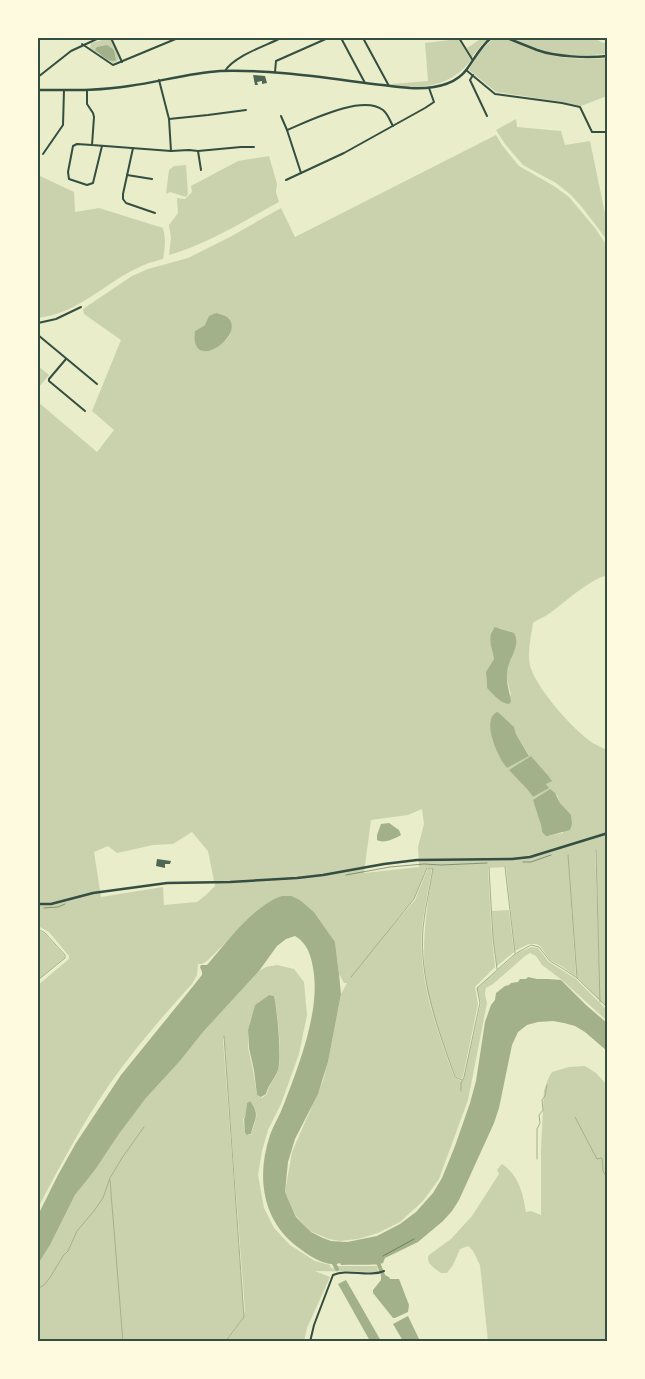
<svg xmlns="http://www.w3.org/2000/svg" width="645" height="1379" font-family="Roboto,sans-serif">
<style>
.green{fill:#cad2ad;fill-rule:evenodd}
.water{fill:#a3b18a}
.lines{fill:none;stroke-linecap:round;stroke-linejoin:round}
.stream{stroke:#a3b18a;stroke-width:1}
.canal{stroke:#a3b18a;stroke-width:4}
.building{fill:#4f6655}
.path{stroke:#344e41;stroke-width:0.5}
.minor{stroke:#344e41;stroke-width:2}
.tertiary{stroke:#344e41;stroke-width:2.5}
.secondary{stroke:#344e41;stroke-width:2.5}
.neatline{fill:none;stroke:#344e41;stroke-width:2}
</style>
<rect width="100%" height="100%" fill="#e9edc9"/>
<g class="green">
<polygon points="110,38 119,59 116,62 113,63 90,48 91,43"/>
<polygon points="482,38 490,38 483,43 472,57 467,48"/>
<path d="M494,38C511,37 526,49 542,53C563,59 586,60 607,58V96L581,106L563,102L496,92L469,70L479,52Z"/>
<polygon points="511,38 592,38 604,43 607,42 607,54 574,56 543,51"/>
<path d="M458,39L471,60C450,87 424,89 392,86L391,84L428,81L425,43Z"/>
<polygon points="516,119 517,127 561,131 565,145 590,141 607,223 607,240 581,206 571,195 556,183 523,165 505,144 496,130"/>
<path d="M496,135L502,145L519,166L554,186L569,197L595,228L607,246V575C586,582 568,600 550,613C545,617 538,619 533,623C531,637 527,652 530,666C537,689 573,730 593,743C598,746 603,748 607,750V1008L577,977L568,856L576,977L563,967L550,960L540,946L536,944H529L515,951L506,867L488,868L492,938L495,967L475,987L478,1004L463,1076L461,1079L455,1076C445,1048 433,1018 427,989C420,947 427,908 433,867H427L414,899L381,939L415,900L428,868H432C429,888 424,909 422,929C418,981 437,1029 454,1077L461,1081L464,1077L481,1003L477,988L516,954L531,947L538,948L549,962L576,979L607,1010V1021L562,980L542,965L536,956L530,953L525,956L493,984L486,988L485,994L487,1003L468,1100L439,1179L423,1201L400,1222L378,1233L358,1239L340,1241L329,1239L310,1231L296,1216L285,1192L292,1152L323,1081L328,1062L341,994L347,983H344L339,974L335,942L314,912L300,900L292,896L255,913L208,960L202,964H198L197,975L192,984C163,1016 134,1049 109,1085C82,1124 60,1166 38,1208V985L69,959V956L49,932L38,926V402L97,452L114,430L92,411L121,340L84,314L83,309L132,276L148,269L188,258L230,237L281,208L295,237ZM207,322L231,327L230,335L225,341H195V331L205,325ZM500,628L511,632V659L508,666L506,675L511,695L502,701L487,688C485,671 487,673 494,659C492,648 488,641 492,630ZM499,713L513,727L516,734L529,755L494,741L490,723L491,718ZM531,757L541,769L545,772L546,784L548,787L533,797L527,789ZM557,795L560,803L564,809L563,833L548,836L542,832L541,825L535,804ZM422,809L424,824L418,847L419,867L364,873L371,820L408,815ZM192,832L208,851L215,886L206,895L197,902L164,905L163,887L101,897L94,852L108,846L117,853L153,845L173,844ZM596,851L600,988L595,852Z"/>
<path d="M269,156L277,184L276,192L279,202C244,221 208,244 169,255L171,238L169,225L178,213L177,198L185,199L192,192L191,186L238,161Z"/>
<polygon points="186,165 188,194 186,197 170,192 166,194 169,170 174,166"/>
<path d="M38,175L74,192L75,212L99,208L163,228C166,239 165,248 163,259C157,261 150,262 144,265C105,281 83,312 38,318Z"/>
<polygon points="38,366 49,375 38,388"/>
<polygon points="509,910 514,952 497,966 493,938 492,911"/>
<polygon points="38,930 45,934 64,955 64,958 38,980"/>
<path d="M277,965L294,969L304,982L307,1015L299,1054L281,1104L268,1130L262,1151L258,1175L264,1208L274,1228L290,1245L315,1261L330,1265L331,1268L338,1269L337,1266H377L378,1272L315,1271L330,1277L307,1328L304,1341H226L244,1317L225,1341L38,1342V1264L50,1245L75,1195L95,1170L119,1134L146,1098L180,1061L203,1032L259,971L266,967ZM269,995L274,996C277,1011 283,1056 278,1070C276,1079 268,1085 267,1094L262,1098L257,1095L253,1070L248,1048V1030L255,1005ZM224,1038L245,1310L244,1315L223,1039ZM250,1101C262,1115 254,1121 251,1135H247L245,1133L243,1119L245,1118L247,1103Z"/>
<path d="M585,1066L596,1073L607,1085V1341H488L480,1265C476,1258 475,1251 468,1246L460,1249L453,1265L447,1273H441C434,1268 425,1263 429,1255L451,1239L472,1216L499,1174L497,1170L502,1164C519,1175 523,1194 526,1212L531,1211L541,1215V1150L544,1090L549,1077L552,1072L569,1067Z"/>
</g>
<g class="water">
<path d="M107,45L114,50L116,60C109,64 101,54 95,50L97,47Z"/>
<path d="M216,313C219,314 224,315 227,317C249,334 189,376 195,331L205,325L209,316Z"/>
<path d="M495,627L514,633C522,646 507,660 507,674C506,683 510,693 511,702L509,704C501,704 493,694 487,688L486,672L494,659C492,647 486,637 495,627Z"/>
<path d="M497,712L499,713L514,727L516,734L529,756L507,768C499,759 480,720 497,712Z"/>
<path d="M531,756C538,765 546,772 552,781L546,784L549,788L533,797L527,789L509,770Z"/>
<polygon points="550,789 555,793 560,803 571,815 572,824 570,830 548,836 546,836 542,832 541,825 533,800"/>
<path d="M389,823L399,830L401,835C394,839 384,844 377,840V835L381,824Z"/>
<path d="M282,896H292L300,900L314,912L335,942L339,974L341,994L328,1062L318,1094L295,1139L288,1162L285,1192L296,1217L311,1232L323,1238L331,1241L347,1242L377,1236L400,1224L416,1212L433,1193L442,1178L455,1146L470,1103L476,1081L485,1022L491,1005L495,1000L496,993L505,986L509,985L511,983L518,982L520,979H526L528,977L537,979H548L561,980L586,1005L607,1023V1051L585,1032L575,1026L564,1023L553,1021L538,1022L527,1025L518,1032L512,1045L499,1108L494,1123L459,1200L452,1211L443,1221L418,1242L385,1258L383,1263C376,1266 351,1264 341,1265L340,1263C327,1268 309,1256 299,1248C262,1221 256,1177 270,1135C274,1124 280,1115 284,1104C299,1065 321,1009 313,968C311,955 307,943 295,936L286,939L277,946L259,971L203,1032L180,1061L146,1098L119,1134L95,1170L75,1195L50,1245L38,1264V1215L58,1175L76,1143L121,1075L194,985L202,975V972L200,967L201,965H207C226,943 254,905 282,896Z"/>
<path d="M269,995L274,996C277,1010 282,1057 278,1070C275,1079 268,1085 266,1094L261,1097L257,1095L254,1070L249,1048L248,1030L255,1005Z"/>
<path d="M250,1101C261,1115 254,1120 251,1134L247,1135L245,1133L244,1119L245,1118L247,1103Z"/>
<polygon points="383,1274 389,1277 390,1279 399,1279 409,1305 408,1312 395,1318 393,1318 373,1293 373,1290 381,1280 381,1275"/>
<polygon points="346,1280 381,1341 370,1341 338,1284"/>
<polygon points="408,1316 420,1341 403,1341 393,1324"/>
</g>
<g class="lines">
<g class="stream">
<polyline points="596,850 600,1002"/>
<polyline points="568,855 577,978"/>
<polyline points="505,867 515,953"/>
<polyline points="489,868 493,938 497,969"/>
<polyline points="38,929 45,933 65,955 65,958 38,980"/>
<path d="M351,977L414,899L427,868H433C430,888 425,908 423,928C419,980 438,1029 455,1077L462,1080"/>
<polyline points="224,1036 244,1317 225,1342"/>
<polyline points="461,1091 461,1083 464,1077 480,1003 477,988 515,954 531,945 539,947 550,961 562,968 577,978 608,1008"/>
<polyline points="575,1117 597,1159 602,1158 603,1171 608,1180"/>
<polyline points="537,1159 537,1129 540,1123 539,1115 543,1110 542,1100 545,1096 547,1085"/>
<polyline points="110,1180 123,1342"/>
<polyline points="38,1289 45,1284 51,1276 63,1256 68,1251 77,1231 94,1211 103,1198 110,1178 122,1158 144,1127"/>
</g>
<g class="canal">
<polyline points="332,1260 337,1269"/>
<polyline points="377,1260 383,1275"/>
</g>
</g>
<g class="building">
<polygon points="253,75 265,76 267,83 262,84 262,81 257,82 258,85 255,85"/>
<polygon points="157,859 171,861 170,864 165,864 165,868 156,866"/>
</g>
<g class="lines">
<g class="path">
<polyline points="523,862 531,862 551,855"/>
<polyline points="346,875 390,867 424,864 441,865 487,863"/>
<polyline points="44,908 58,907 65,904"/>
<polyline points="383,1256 414,1239"/>
</g>
<g class="minor">
<polyline points="111,38 122,62"/>
<polyline points="341,38 365,83"/>
<polyline points="363,38 389,86"/>
<polyline points="459,38 472,59"/>
<polyline points="82,44 113,65 178,38"/>
<polyline points="466,70 495,94 562,103 580,107 592,132 608,132"/>
<path d="M225,71C234,56 265,46 281,38"/>
<polyline points="275,72 276,61 328,38"/>
<polyline points="473,75 470,80 487,116"/>
<polyline points="38,77 71,51 99,38"/>
<polyline points="87,90 87,104 93,113 94,117 92,145 171,151 169,119 159,80"/>
<polyline points="281,116 287,130"/>
<polyline points="169,119 208,115 246,110"/>
<polyline points="92,145 77,144 73,146 68,172 69,179 87,185 93,183 102,146"/>
<polyline points="133,148 123,194 123,199 126,203 155,213"/>
<polyline points="171,151 189,150 198,151 241,147 254,147"/>
<polyline points="198,151 201,170"/>
<polyline points="43,154 63,125 64,90"/>
<path d="M301,173L287,130C309,121 362,94 383,110C388,114 390,121 393,126"/>
<polyline points="127,175 152,179"/>
<polyline points="286,180 344,153 425,108 434,102 429,88"/>
<polyline points="38,323 56,319 81,307"/>
<polyline points="38,335 97,384"/>
<polyline points="66,359 49,379 49,381 85,411"/>
<path d="M310,1342L314,1325L333,1275C348,1268 368,1278 384,1271"/>
</g>
<g class="tertiary">
<path d="M507,38C517,42 527,46 537,50C556,57 587,58 608,56"/>
<path d="M38,90C68,90 99,91 129,86C159,82 189,73 220,71C283,69 347,82 410,88C430,89 454,87 467,69C475,58 480,47 491,38"/>
</g>
<polyline class="secondary" points="38,904 51,904 93,893 167,883 230,882 297,878 323,875 384,864 417,860 512,859 530,857 608,833"/>
</g>
<rect width="645" height="1379" fill="none" stroke="#fefae0" stroke-width="78"/>
<rect x="39" y="39" width="567" height="1301" class="neatline"/>
</svg>
